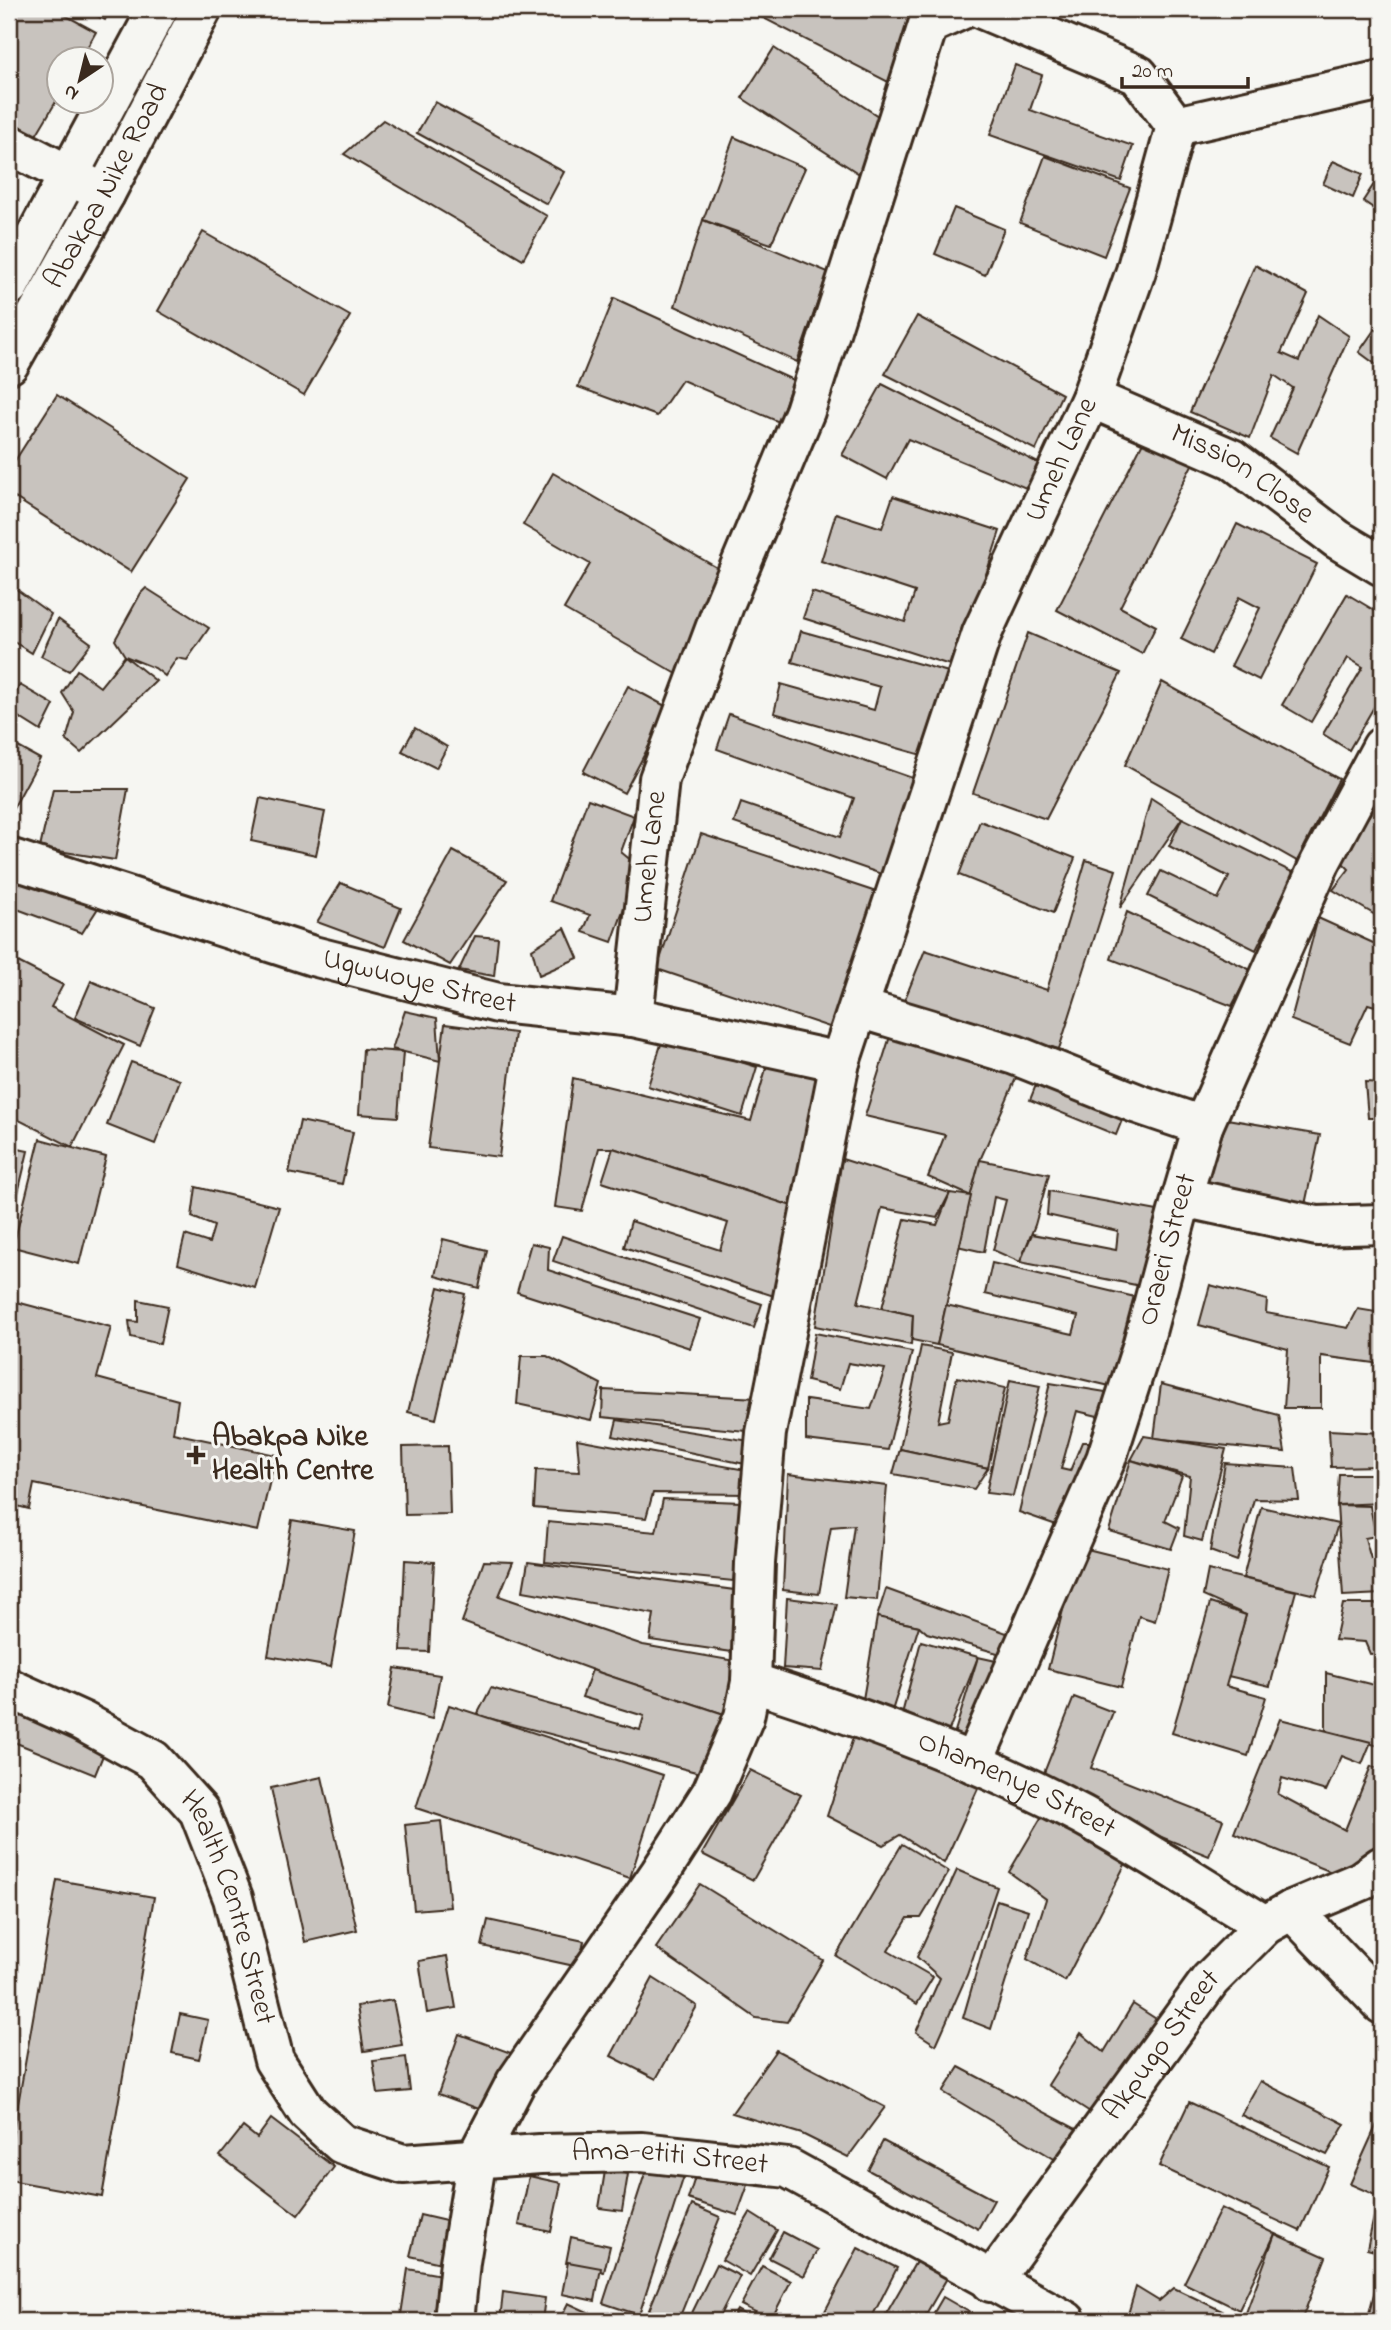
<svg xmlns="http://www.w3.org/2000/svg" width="1391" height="2330" font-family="'Indie Flower',sans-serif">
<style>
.building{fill:#c8c3be;stroke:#3b2a1e;stroke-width:2}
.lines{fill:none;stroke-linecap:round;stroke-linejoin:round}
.minor-casing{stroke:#3b2a1e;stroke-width:44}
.major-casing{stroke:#3b2a1e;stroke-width:44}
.minor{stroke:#f6f6f2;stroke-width:38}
.major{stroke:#f6f6f2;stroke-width:38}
.poi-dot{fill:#3b2a1e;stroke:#f6f6f2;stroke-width:2.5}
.labels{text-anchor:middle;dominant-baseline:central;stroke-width:6;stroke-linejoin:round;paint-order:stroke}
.street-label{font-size:30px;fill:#3b2a1e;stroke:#f6f6f2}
.poi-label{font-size:30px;font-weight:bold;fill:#3b2a1e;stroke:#f6f6f2;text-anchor:start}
</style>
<rect width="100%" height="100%" fill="#f6f6f2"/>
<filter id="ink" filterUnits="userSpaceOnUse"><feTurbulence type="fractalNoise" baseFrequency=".0143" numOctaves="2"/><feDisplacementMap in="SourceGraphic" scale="14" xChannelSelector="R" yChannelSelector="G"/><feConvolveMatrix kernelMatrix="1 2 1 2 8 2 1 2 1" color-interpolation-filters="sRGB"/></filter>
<g filter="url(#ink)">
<g class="building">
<polygon points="13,9 54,9 96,32 80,60 60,60 60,95 32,142 9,129 9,16"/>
<polygon points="83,9 110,9 105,20"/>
<polygon points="746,9 936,9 896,86"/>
<polygon points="774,48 884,120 864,177 742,98"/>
<polygon points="1015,65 1042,75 1030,110 1133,146 1121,181 990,135"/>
<polygon points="435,102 564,172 547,204 417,133"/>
<polygon points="383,120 547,216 523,259 344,154"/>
<polygon points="734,137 805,168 771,244 703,220"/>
<polygon points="1045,156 1130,188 1104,256 1020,223"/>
<polygon points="1333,161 1363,174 1353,198 1323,184"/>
<polygon points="1376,181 1382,186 1382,214 1363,201"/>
<polygon points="954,208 1004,229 985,275 935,254"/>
<polygon points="703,220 828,272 797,362 675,306"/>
<polygon points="203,232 350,316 304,395 158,311"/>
<polygon points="1255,265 1308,294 1281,353 1299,361 1318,315 1349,336 1297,453 1270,438 1293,388 1274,375 1250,438 1190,412"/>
<polygon points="614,298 793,380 779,422 682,380 657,416 578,387"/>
<polygon points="917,316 1062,394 1036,450 885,374"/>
<polygon points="1375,329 1382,334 1382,369 1359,352"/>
<polygon points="882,384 1040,464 1026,488 908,439 887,479 842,455"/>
<polygon points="57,395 190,479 131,572 9,494 9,470"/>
<polygon points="1146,436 1194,461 1120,607 1156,626 1142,654 1057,610"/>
<polygon points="553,473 733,577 677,674 564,609 590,564 523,525"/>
<polygon points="893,496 1000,531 956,667 803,618 812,592 905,622 915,592 821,561 836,513 882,528"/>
<polygon points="1237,524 1317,564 1259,680 1231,666 1260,608 1239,597 1211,654 1181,639"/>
<polygon points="9,584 51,614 32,653 9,639"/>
<polygon points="146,588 209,628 187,660 177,658 165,676 155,668 125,656 115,640 141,593"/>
<polygon points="1347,594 1382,615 1382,693 1349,750 1323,734 1363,667 1348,658 1311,722 1282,705"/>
<polygon points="58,619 91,643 69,671 41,656"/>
<polygon points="801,631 952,673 929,757 774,713 781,684 874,710 880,687 792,662"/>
<polygon points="1028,633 1121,673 1046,819 973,793"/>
<polygon points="125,656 156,681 81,753 66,740 74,712 62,693 77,670 100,687"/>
<polygon points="1162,682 1339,779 1297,861 1125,765"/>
<polygon points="20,685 54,705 41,731 9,711 9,705"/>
<polygon points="628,686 669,708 624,793 583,772"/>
<polygon points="729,714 924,782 890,877 734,823 741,803 840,837 854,798 717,749"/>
<polygon points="415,728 447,747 436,768 402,751"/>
<polygon points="9,742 40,759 9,816"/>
<polygon points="53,789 128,789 115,860 40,848"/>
<polygon points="1382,796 1382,919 1333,890 1349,869 1340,860"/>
<polygon points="260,798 325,812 316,855 251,841"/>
<polygon points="1151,798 1182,818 1120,908"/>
<polygon points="588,799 634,816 621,852 639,867 612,942 583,932 590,915 550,901"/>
<polygon points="1182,818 1294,873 1256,950 1148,896 1161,871 1218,899 1229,877 1169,846"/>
<polygon points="980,821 1075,858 1053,913 959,875"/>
<polygon points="701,834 882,894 838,1030 657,969"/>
<polygon points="453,851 507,880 450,965 404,940"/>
<polygon points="1086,860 1116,870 1059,1049 902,1006 925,950 1047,990"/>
<polygon points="9,871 100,905 82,933 9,906"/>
<polygon points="341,883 401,908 385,947 317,922"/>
<polygon points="1127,912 1251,970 1232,1006 1111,959"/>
<polygon points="1318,918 1382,947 1382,1008 1368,1004 1350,1043 1291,1020"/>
<polygon points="565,928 578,958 539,975 532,949"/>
<polygon points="475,936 498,938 494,976 459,970"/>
<polygon points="14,960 63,985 51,1007 124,1045 72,1147 9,1115 9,970"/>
<polygon points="91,981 155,1008 140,1046 75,1018"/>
<polygon points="405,1011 437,1018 440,1061 392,1049"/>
<polygon points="445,1024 515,1033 499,1157 428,1148"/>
<polygon points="892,1030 1021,1067 980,1160 971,1196 928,1177 945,1135 865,1116"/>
<polygon points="663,1038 757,1067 742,1116 648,1086"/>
<polygon points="363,1049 403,1052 398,1117 359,1114"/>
<polygon points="769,1058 825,1071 804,1210 613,1148 599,1148 582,1211 555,1207 573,1078 751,1121"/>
<polygon points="131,1062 180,1080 155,1144 107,1125"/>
<polygon points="1040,1075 1126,1110 1116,1135 1030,1100"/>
<polygon points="1365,1082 1382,1083 1382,1118 1368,1118"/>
<polygon points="1227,1119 1320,1135 1303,1214 1204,1193"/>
<polygon points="300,1121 353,1132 342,1184 289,1173"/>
<polygon points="40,1139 106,1157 79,1264 13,1247"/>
<polygon points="9,1147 28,1151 9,1231"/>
<polygon points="613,1148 804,1210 777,1297 624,1247 631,1221 720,1250 728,1223 602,1182"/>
<polygon points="842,1159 950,1193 937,1218 882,1208 858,1303 913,1315 911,1345 815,1326"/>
<polygon points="980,1160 1049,1174 1035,1225 1020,1262 993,1250 1006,1200 994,1197 984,1252 957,1246"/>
<polygon points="196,1187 279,1207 255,1288 178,1264 185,1235 209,1243 214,1226 192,1217"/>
<polygon points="1049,1191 1163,1212 1141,1286 1020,1262 1032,1234 1116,1250 1118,1231 1047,1215"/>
<polygon points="950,1193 971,1196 937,1345 912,1340 913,1315 882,1308 905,1219 937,1225"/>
<polygon points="562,1236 762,1304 754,1328 553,1261"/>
<polygon points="443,1239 487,1250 479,1288 435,1276"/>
<polygon points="531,1243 549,1247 548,1270 700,1319 690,1348 517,1292"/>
<polygon points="992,1263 1135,1297 1114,1387 937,1345 946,1305 1073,1334 1078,1316 985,1294"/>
<polygon points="1210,1285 1267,1300 1266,1313 1348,1328 1358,1309 1382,1313 1382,1364 1321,1356 1321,1408 1284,1408 1288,1349 1199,1325"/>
<polygon points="439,1287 465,1294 436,1419 408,1412"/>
<polygon points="9,1300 111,1327 97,1378 178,1400 173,1433 276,1455 258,1531 34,1484 29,1509 9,1504"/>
<polygon points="138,1300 168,1306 160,1344 131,1337 129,1321 138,1322"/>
<polygon points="815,1333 912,1352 888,1450 806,1440 806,1400 871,1409 885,1369 848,1363 840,1389 807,1381"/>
<polygon points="921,1346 952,1352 938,1422 948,1420 957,1377 1005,1388 988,1468 900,1449"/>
<polygon points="521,1356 547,1356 601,1384 591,1420 517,1404"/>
<polygon points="1010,1380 1040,1386 1013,1496 986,1493"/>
<polygon points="1050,1383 1118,1394 1110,1419 1077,1411 1061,1469 1070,1471 1082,1442 1100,1442 1065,1528 1019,1512"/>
<polygon points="1161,1384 1279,1415 1285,1452 1154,1438"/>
<polygon points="603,1390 758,1398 756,1432 602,1417"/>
<polygon points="617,1420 750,1441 745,1464 613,1436"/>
<polygon points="1329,1430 1382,1433 1382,1466 1331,1467"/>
<polygon points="1144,1436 1226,1449 1202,1541 1184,1536 1190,1476 1131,1460"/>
<polygon points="577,1439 746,1470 747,1494 653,1493 646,1518 534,1508 536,1470 580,1472"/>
<polygon points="448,1446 450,1514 405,1515 403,1447"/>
<polygon points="900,1449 988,1468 974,1489 893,1474"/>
<polygon points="1131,1460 1182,1476 1165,1521 1179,1528 1171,1549 1109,1531"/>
<polygon points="1225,1463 1295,1468 1299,1500 1254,1499 1237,1561 1210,1551"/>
<polygon points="788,1474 887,1486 877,1600 844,1597 854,1525 831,1527 819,1594 783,1590"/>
<polygon points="1339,1474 1382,1474 1382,1503 1337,1505"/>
<polygon points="663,1499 741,1502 733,1581 545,1562 548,1522 656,1532"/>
<polygon points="1337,1505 1370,1506 1376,1536 1365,1538 1371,1559 1382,1557 1382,1594 1343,1596"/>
<polygon points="1261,1507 1338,1524 1316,1595 1243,1578"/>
<polygon points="292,1520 355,1531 331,1667 268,1656"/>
<polygon points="1079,1547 1168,1569 1155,1621 1139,1616 1121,1687 1048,1669"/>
<polygon points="405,1560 434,1562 429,1652 401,1651"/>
<polygon points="484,1561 513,1562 499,1596 643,1645 741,1662 733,1717 609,1676 462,1622"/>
<polygon points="528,1562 734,1590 739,1653 650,1640 654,1614 523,1591"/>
<polygon points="1208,1570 1296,1591 1270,1686 1228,1676 1246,1615 1203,1596"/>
<polygon points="886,1589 1015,1636 1008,1656 927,1633 919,1626 877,1617"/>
<polygon points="787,1598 837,1604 822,1671 783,1668"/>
<polygon points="1210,1603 1246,1615 1226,1686 1266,1697 1248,1756 1172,1733"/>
<polygon points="1343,1604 1382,1604 1382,1653 1370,1654 1365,1642 1335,1640"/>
<polygon points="877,1617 919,1626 891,1714 862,1705"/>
<polygon points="921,1641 978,1657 947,1735 901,1718"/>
<polygon points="978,1657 1005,1663 970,1747 952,1741"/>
<polygon points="395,1668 440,1675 432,1719 388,1708"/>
<polygon points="592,1670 733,1717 700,1773 477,1715 491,1688 640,1730 644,1716 582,1697"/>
<polygon points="1326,1673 1382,1687 1382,1747 1326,1731"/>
<polygon points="1074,1697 1113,1712 1091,1768 1223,1820 1209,1856 1038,1788"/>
<polygon points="449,1705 663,1775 630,1878 416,1808"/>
<polygon points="17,1706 108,1743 95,1775 9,1740 9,1728"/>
<polygon points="1280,1719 1371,1742 1362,1764 1342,1756 1326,1791 1282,1778 1278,1794 1345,1830 1371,1766 1382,1770 1382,1854 1354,1871 1329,1871 1234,1833"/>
<polygon points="855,1732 981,1782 944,1863 900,1835 883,1845 827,1816"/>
<polygon points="750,1770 801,1795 753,1880 702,1854"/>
<polygon points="322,1777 357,1930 305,1942 271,1788"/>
<polygon points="1042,1816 1128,1859 1065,1981 1027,1959 1046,1899 1009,1872"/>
<polygon points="441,1821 450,1907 414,1910 405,1825"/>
<polygon points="902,1844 949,1872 921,1918 908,1918 888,1951 933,1977 917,2004 836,1956"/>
<polygon points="957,1870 997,1887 967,1975 936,2045 916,2032 940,1978 917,1957"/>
<polygon points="57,1880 154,1897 102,2197 9,2180 9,2156"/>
<polygon points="700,1884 823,1960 787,2022 756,2018 656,1948"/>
<polygon points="997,1900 1028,1910 991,2029 963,2018"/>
<polygon points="488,1920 584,1941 579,1967 482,1946"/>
<polygon points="447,1956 456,2008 427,2013 419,1961"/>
<polygon points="653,1978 697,2006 656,2079 611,2056"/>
<polygon points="393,2000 402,2045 364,2051 357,2006"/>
<polygon points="1133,2004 1164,2024 1098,2117 1048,2085 1081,2033 1104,2052"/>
<polygon points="180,2014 208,2020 199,2059 172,2053"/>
<polygon points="459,2034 511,2053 490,2113 438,2094"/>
<polygon points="776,2050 885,2107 848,2157 802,2134 732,2113"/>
<polygon points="406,2057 410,2091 378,2094 373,2061"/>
<polygon points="959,2067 1084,2133 1061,2163 943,2092"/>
<polygon points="1260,2081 1345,2124 1327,2155 1241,2115"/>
<polygon points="1189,2102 1329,2167 1300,2231 1159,2166"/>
<polygon points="1382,2113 1382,2180 1375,2195 1350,2184"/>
<polygon points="271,2119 334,2167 298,2215 220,2156 243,2127 257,2138"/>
<polygon points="883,2141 994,2200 978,2229 868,2170"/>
<polygon points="648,2164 684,2176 639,2315 603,2303"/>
<polygon points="698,2168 748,2185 737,2215 688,2199"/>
<polygon points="605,2171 628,2174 622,2211 599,2208"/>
<polygon points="529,2176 561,2183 551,2232 519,2225"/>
<polygon points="692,2205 720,2217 678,2321 674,2321 649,2310"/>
<polygon points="1221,2208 1275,2234 1239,2310 1184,2283"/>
<polygon points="1375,2212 1382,2214 1382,2253 1367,2249"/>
<polygon points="750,2213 777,2230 750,2276 722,2260"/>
<polygon points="420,2215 450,2222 441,2263 410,2256"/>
<polygon points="783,2232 817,2250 804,2276 769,2258"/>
<polygon points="1275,2234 1326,2257 1301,2321 1243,2321"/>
<polygon points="571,2237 610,2246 604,2272 566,2263"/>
<polygon points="858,2248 897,2268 870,2321 835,2321 823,2315"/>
<polygon points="1376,2254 1382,2255 1382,2292 1375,2290"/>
<polygon points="917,2260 947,2278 922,2321 882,2321"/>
<polygon points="568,2262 601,2268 595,2301 562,2294"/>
<polygon points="716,2264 740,2276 717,2321 688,2321"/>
<polygon points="762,2266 791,2281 771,2320 741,2305"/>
<polygon points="408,2269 447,2276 441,2321 400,2321"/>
<polygon points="1136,2287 1159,2301 1174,2288 1243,2321 1126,2321"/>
<polygon points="1375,2290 1382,2292 1382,2321 1367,2321"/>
<polygon points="503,2292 545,2298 542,2321 500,2321"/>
<polygon points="943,2297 976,2316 973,2321 929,2321"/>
<polygon points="568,2303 607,2321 559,2321"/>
<polygon points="737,2310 755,2321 731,2321"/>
<polygon points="384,2314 385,2321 355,2321 354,2318"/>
</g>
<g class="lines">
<defs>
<g id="minor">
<polyline points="1176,126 1382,80"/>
<polyline points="9,144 105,194"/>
<path id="s1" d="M1091,398L1232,459L1337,539L1382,566"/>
<path id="s2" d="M9,858L313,956L498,1003L633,1017L840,1062"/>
<polyline points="859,1008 1015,1055 1138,1104 1203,1126"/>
<path id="s3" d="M633,1017L659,779L724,605L805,411L928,25L963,9"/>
<polyline points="1182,1197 1317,1226 1382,1224"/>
<path id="s4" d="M751,1682C864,1718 977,1759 1082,1815C1144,1849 1204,1889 1265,1925"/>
<path id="s5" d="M9,1688L82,1721L153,1760L199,1811L233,1898L274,2060L308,2113L342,2144L403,2164L540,2154L642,2152L788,2168L1066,2321"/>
<path id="s6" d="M973,1763L1106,1459L1142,1347L1182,1197L1203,1126L1320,863L1382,747"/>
<polyline points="1292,1910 1382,2004"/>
<path id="s7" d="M991,2282L1210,1980L1265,1925L1292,1910L1361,1881L1382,1866"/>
<path id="s8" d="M454,2321L460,2262L477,2157L516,2082L660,1873L712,1792L744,1717L751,1682L755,1563L766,1433L840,1062L982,633L1091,398L1136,271L1176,126L1138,75L982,9"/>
</g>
<g id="major">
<polyline points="9,286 158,9"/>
<path id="s9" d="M9,364L105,194L202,9"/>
</g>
</defs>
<use href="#minor" class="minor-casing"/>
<use href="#major" class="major-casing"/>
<use href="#minor" class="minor"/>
<use href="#major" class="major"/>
</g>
</g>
<path class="poi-dot" d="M192.5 1444.5h7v7h7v7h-7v7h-7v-7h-7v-7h7z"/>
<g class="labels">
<g class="street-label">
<text stroke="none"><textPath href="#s9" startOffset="203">Abakpa Nike Road</textPath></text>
<text stroke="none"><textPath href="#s8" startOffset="1988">Umeh Lane</textPath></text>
<text stroke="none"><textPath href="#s1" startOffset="170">Mission Close</textPath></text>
<text stroke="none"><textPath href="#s3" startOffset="161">Umeh Lane</textPath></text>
<text stroke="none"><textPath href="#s2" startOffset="429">Ugwuoye Street</textPath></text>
<text stroke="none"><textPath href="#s6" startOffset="550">Oraeri Street</textPath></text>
<text stroke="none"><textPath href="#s4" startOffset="285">Ohamenye Street</textPath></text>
<text stroke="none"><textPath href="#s5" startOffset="331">Health Centre Street</textPath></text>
<text stroke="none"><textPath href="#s7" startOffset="292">Akpugo Street</textPath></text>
<text stroke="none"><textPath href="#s5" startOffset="931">Ama-etiti Street</textPath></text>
</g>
<g class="poi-label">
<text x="212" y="1438">Abakpa Nike<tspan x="212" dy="34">Health Centre</tspan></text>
</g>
</g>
<rect width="1391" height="2330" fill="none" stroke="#f6f6f2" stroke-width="35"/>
<rect x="18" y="18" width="1356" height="2295" fill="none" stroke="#3b2a1e" stroke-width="2.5" filter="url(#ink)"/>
<g transform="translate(80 80) rotate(215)"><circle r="33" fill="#f6f6f2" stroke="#aba49d" stroke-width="2"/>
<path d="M0-5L12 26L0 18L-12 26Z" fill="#3b2a1e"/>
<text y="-10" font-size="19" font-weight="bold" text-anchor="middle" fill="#3b2a1e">N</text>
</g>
<path d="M1122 77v10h126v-10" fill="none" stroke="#3b2a1e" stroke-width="3.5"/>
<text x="1132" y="77" font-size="21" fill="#3b2a1e" stroke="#f6f6f2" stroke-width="5" paint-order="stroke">20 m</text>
</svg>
